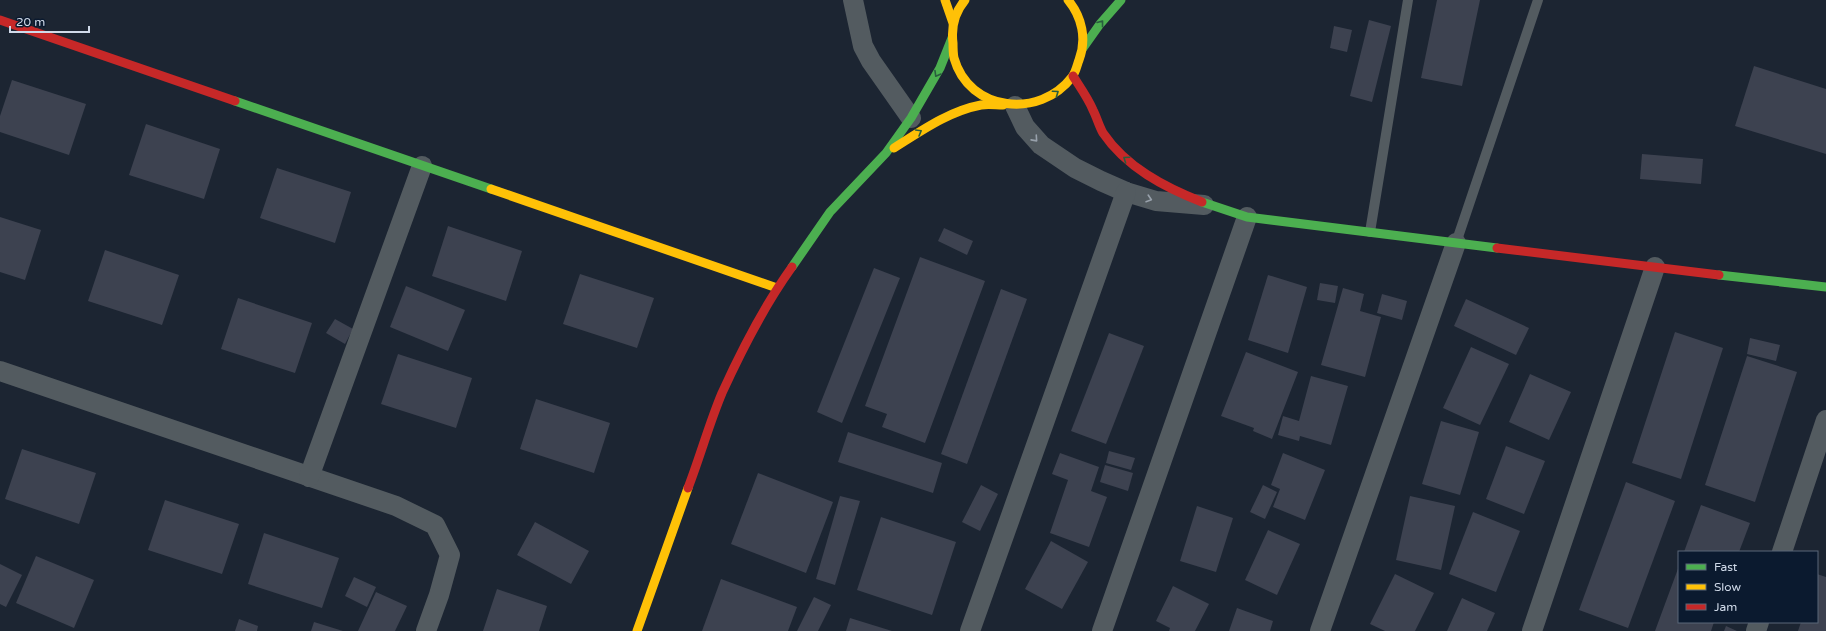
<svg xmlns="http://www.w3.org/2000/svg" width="1826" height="631" font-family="'Varela Round',sans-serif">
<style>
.building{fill:#3d4250}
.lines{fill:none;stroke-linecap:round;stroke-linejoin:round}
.lane{stroke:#535b60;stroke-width:10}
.street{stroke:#535b60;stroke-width:20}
.fast{stroke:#4caf50;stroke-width:9}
.slow{stroke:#ffc107;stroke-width:9}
.jam{stroke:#c62828;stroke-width:9}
.oneway{stroke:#285d3e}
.oneway2{stroke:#98a1ab}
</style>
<rect width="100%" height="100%" fill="#1c2532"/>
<g class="building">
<polygon points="1437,0 1480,0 1462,86 1421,78"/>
<polygon points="1369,20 1391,26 1372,102 1350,96"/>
<polygon points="1334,26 1352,30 1347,52 1330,48"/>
<polygon points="1754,66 1826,89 1826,154 1735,126"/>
<polygon points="12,80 86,104 69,155 0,132 0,116"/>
<polygon points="146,124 220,149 204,199 129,175"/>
<polygon points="1642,154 1703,159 1701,184 1640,179"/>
<polygon points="277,168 351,192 335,243 260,218"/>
<polygon points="0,217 41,230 25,280 0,272"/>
<polygon points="448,226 522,251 506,301 432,276"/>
<polygon points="944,228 973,241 967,255 938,241"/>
<polygon points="105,250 179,275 162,325 88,301"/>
<polygon points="920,257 985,281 925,443 882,427 887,414 865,406"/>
<polygon points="874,268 900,278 842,423 817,412"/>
<polygon points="580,274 654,298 637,348 563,324"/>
<polygon points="1268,275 1307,287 1288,353 1248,340"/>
<polygon points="1320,283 1338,286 1335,303 1317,300"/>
<polygon points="406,286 465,310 448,351 390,327"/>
<polygon points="1343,288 1364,294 1360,311 1381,317 1365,377 1321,365"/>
<polygon points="1001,289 1027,299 967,464 941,454"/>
<polygon points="1382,294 1407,301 1402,320 1377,313"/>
<polygon points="238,298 312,323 295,373 221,349"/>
<polygon points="1466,299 1529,328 1516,355 1454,326"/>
<polygon points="335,319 353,329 345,344 326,333"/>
<polygon points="1675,332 1723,348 1681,479 1632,463"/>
<polygon points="1109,333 1144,346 1106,444 1071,431"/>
<polygon points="1750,338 1780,345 1776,361 1747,354"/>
<polygon points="1471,347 1509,364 1480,425 1443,408"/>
<polygon points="1246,352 1298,372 1272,439 1253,431 1254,428 1221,416"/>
<polygon points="398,354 472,378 456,428 381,404"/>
<polygon points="1747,356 1797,372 1755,502 1705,485"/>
<polygon points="1530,374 1571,392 1549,440 1509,422"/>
<polygon points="1311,376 1348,386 1331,445 1300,436 1299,441 1278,435 1283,416 1299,421"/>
<polygon points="536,399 610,423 594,473 520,449"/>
<polygon points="1441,421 1479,432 1460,495 1422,484"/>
<polygon points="848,432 942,463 933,493 838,462"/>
<polygon points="1506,446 1545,461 1524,514 1486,499"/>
<polygon points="22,449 96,473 79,524 5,499"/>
<polygon points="1109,451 1135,458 1131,470 1106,463"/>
<polygon points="1060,453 1099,467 1091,491 1107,497 1089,547 1050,533 1068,480 1052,474"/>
<polygon points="1283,453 1325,470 1305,520 1273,507 1280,489 1271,485"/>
<polygon points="1105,465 1133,473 1128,491 1100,482"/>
<polygon points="758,473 833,502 806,573 731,544"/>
<polygon points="1626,482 1675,501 1628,628 1579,610"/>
<polygon points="981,485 998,494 980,531 962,522"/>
<polygon points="1263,485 1277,492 1265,519 1250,512"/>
<polygon points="840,496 860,501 835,585 816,579"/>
<polygon points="1410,496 1455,506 1441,570 1396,560"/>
<polygon points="165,500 239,524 222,574 148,550"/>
<polygon points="1701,505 1750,523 1739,552 1684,552"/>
<polygon points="1197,506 1233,518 1216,572 1180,561"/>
<polygon points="1473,512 1520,531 1496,592 1449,574"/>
<polygon points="881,517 956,542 932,615 857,590"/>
<polygon points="535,522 589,551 571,584 517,555"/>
<polygon points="1268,530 1300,544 1277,595 1245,580"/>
<polygon points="264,533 339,558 322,608 248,584"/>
<polygon points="1051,541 1088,562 1062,609 1025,589"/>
<polygon points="36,556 94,580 74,628 16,603"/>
<polygon points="0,564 22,575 6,607 0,604"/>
<polygon points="1679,566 1679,622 1714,622 1711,631 1655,631"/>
<polygon points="1395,574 1434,593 1415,631 1385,631 1370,624"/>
<polygon points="1817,574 1826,577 1826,631 1798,631 1801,622 1817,622"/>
<polygon points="354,577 376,587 367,607 345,596"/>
<polygon points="721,579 797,607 788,631 702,631"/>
<polygon points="1173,586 1209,604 1195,631 1169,631 1170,628 1156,621"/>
<polygon points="497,589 547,606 539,631 483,631"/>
<polygon points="376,592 407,606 395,631 358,631"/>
<polygon points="814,597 831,605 818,631 797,631"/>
<polygon points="1462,598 1495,613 1487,631 1447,631"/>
<polygon points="1237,608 1273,621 1270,631 1229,631"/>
<polygon points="850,618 892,631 846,631"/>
<polygon points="239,619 258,626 257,631 235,631"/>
<polygon points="314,622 343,631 311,631"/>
<polygon points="1726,626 1737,631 1724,631"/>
</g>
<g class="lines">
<g class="lane">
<polyline points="1370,232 1408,0"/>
<polyline points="1456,243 1538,0"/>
</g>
<g class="street">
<polyline points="853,0 863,46 871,61 911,118"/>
<polyline points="1015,106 1025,127 1041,145 1075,168 1101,181 1126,192 1156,201 1204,205"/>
<polyline points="0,371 396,506 435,525 450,555 439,595 426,631"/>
<polyline points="309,477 422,166"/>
<polyline points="1782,552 1826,420"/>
<polyline points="970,631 1126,192"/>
<polyline points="1102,631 1247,217"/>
<polyline points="1320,631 1456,243"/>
<polyline points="1532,631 1655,267"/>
<polyline points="1756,631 1759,622"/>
</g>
<g class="fast">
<polyline points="1083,48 1100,24 1121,0"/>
<polyline points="235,101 491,189"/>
<polyline points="1202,202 1247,217 1497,248"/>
<polyline points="792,267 830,212 886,153 911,118 940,68 952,38"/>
<polyline points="1719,275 1826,287"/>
</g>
<g class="slow">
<polyline points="945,0 953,23"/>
<path d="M965,0C955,12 951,27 953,43C953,47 953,53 954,58C969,112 1040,119 1072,77C1076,72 1077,65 1079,60C1087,39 1082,17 1068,0"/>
<path d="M894,148C921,131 949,111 981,105C988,104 996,105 1003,105"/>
<polyline points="491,189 777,288"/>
<polyline points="637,631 688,488"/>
</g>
<g class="jam">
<polyline points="0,20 235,101"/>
<path d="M1073,76C1080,87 1088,98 1093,110C1097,118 1099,126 1103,133C1126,167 1164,187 1202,202"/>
<polyline points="1497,248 1719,275"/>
<path d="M688,488C700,457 709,424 722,393C742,349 764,306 792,267"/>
</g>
</g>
<defs><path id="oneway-chevron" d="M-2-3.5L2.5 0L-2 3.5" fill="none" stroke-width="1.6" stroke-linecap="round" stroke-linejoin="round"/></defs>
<g class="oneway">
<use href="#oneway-chevron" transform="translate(1101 23) rotate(-52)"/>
<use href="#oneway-chevron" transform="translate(937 74) rotate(120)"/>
<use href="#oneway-chevron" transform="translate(1056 93) rotate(-35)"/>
<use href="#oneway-chevron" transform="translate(919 132) rotate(-30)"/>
<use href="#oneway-chevron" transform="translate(1126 159) rotate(-145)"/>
</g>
<g class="oneway2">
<use href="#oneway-chevron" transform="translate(1035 139) rotate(48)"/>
<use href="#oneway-chevron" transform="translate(1149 199) rotate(18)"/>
</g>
<rect x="1678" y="551" width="140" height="72" fill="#0b1a2f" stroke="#5a6779"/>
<rect x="1686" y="564" width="20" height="6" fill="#4caf50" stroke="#5a6779"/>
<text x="1714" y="571" font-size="12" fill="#d0dae9">Fast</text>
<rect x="1686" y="584" width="20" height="6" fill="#ffc107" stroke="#5a6779"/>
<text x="1714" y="591" font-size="12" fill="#d0dae9">Slow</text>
<rect x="1686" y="604" width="20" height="6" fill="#c62828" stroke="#5a6779"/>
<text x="1714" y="611" font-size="12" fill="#d0dae9">Jam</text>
<path d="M10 26v6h79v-6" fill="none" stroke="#d0dae9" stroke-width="2"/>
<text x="16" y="26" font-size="12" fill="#d0dae9" stroke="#0b1a2f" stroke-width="3" paint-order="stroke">20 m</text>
</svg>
